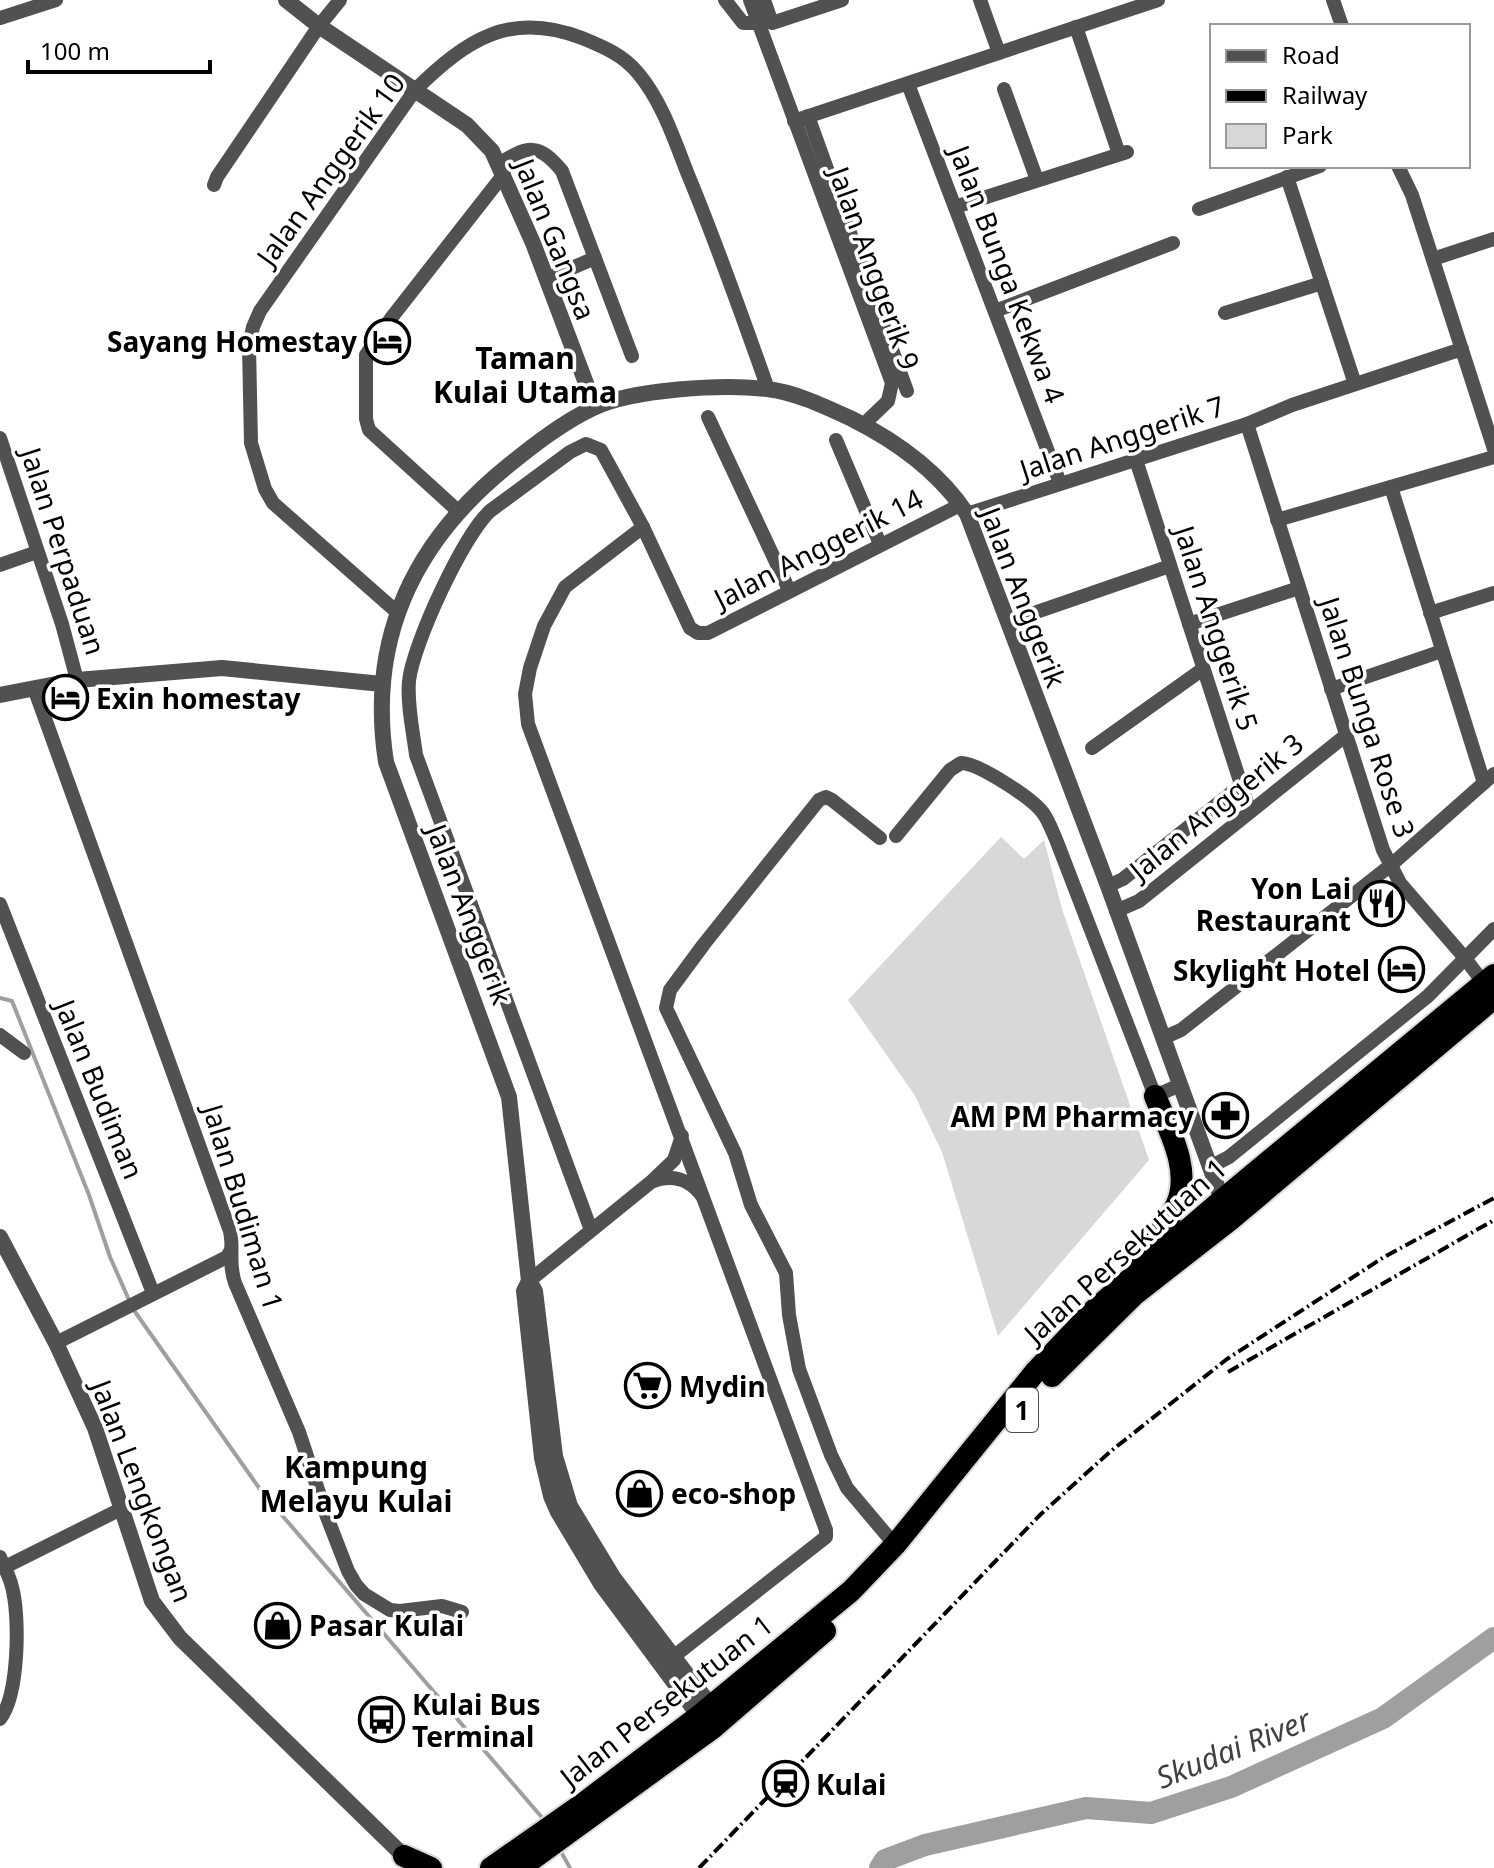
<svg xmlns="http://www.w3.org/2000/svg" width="1494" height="1868" font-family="'Noto Sans',sans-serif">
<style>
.green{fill:#d8d8d8}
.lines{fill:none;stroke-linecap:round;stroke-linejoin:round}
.stream{stroke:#9f9f9f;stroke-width:4}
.river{stroke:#9f9f9f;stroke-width:22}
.trunk-casing{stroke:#dbdbdb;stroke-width:26}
.minor{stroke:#515151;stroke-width:14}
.tertiary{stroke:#515151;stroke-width:16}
.trunk{stroke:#000;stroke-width:22}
.rail{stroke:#000;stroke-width:4;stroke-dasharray:12 4 2 4;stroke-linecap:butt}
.labels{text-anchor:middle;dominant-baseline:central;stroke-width:7;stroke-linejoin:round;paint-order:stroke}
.shield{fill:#fff;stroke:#4c4c4c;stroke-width:2}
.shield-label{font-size:26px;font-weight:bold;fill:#000}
.street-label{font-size:28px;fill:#000;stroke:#fff}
.poi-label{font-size:28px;font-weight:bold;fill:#000;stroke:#fff;text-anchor:start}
.neighbourhood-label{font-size:30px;font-weight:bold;fill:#000;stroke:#fff}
.water-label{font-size:30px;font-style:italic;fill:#404040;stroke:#fff}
</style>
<rect width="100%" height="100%" fill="#fff"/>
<polygon class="green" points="1001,837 1024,859 1044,840 1062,909 1149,1160 998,1336 942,1152 914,1094 848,1000"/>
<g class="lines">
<g class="stream">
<polyline points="0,998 12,1001 89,1195 110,1257 133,1309 262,1492 545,1821"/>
<polyline points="560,1850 570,1868"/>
</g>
<polyline class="river" points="880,1868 885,1860 925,1845 1086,1808 1151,1813 1231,1787 1383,1718 1494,1638"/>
<defs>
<g id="trunk">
<path d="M1140,1259C1152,1242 1167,1224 1176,1206C1193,1171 1168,1128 1155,1096"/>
<polyline points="1052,1376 1135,1294 1231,1219 1494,998"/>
<polyline points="404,1856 431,1868"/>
<polyline points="491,1868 584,1803 699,1716 851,1591 895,1545 1036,1371 1094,1310 1222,1200 1494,975"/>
<polyline points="520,1868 714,1727 825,1631"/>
</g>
</defs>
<use href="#trunk" class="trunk-casing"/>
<g class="minor">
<polyline points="725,0 743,23 758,23"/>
<polyline points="750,0 892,383 888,401 863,425"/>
<polyline points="764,0 772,23 842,0"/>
<polyline points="980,0 999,53"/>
<polyline points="1333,0 1342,26"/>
<polyline points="0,18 56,0"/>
<polyline points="1076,27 1119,154"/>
<polyline points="908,84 1060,483"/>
<polyline points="1004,89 1037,180"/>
<polyline points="808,116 907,391"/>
<polyline points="794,121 1158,0"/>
<path d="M498,164C528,146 538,142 562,171L632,356"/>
<polyline points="1398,166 1412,195 1494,449"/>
<polyline points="1287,177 1355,384"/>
<polyline points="214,185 217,177 319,26 340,0"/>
<polyline points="955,207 1127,152"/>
<polyline points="1199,209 1320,166"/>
<polyline points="1433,259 1494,239"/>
<polyline points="546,279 595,258"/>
<polyline points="995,311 1173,243"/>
<polyline points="1225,313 1322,283"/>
<polyline points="708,417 789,590"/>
<polyline points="1247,424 1383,850 1400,883 1464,957 1489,990"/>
<polyline points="0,438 62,624 77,680"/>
<polyline points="836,440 880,544"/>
<polyline points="1136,460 1250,812"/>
<polyline points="1391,487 1484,783"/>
<polyline points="458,511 369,430 366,419 366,355 392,317 504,174"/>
<polyline points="967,514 1247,424 1292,405 1462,349"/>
<polyline points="1277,520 1494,457"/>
<polyline points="643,527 565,587 544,626 530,668 525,694 528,724 826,1530 826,1537 673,1657"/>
<polyline points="0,565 37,552"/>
<path d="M398,613L273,503L265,489L251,443L249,346L253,327L260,311L415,90C466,40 510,10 582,38C604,47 623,55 638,73C663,103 675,142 689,177C718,247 743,318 768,389"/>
<polyline points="1430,613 1494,593"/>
<polyline points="1025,616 1170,566"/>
<polyline points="1189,624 1299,588"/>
<path d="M34,688L230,1231C234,1250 228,1263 235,1283L299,1432L327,1517L348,1571L356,1585L364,1594L390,1610L400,1611L442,1606L462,1612"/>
<polyline points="1331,689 1442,651"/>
<polyline points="1092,748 1203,669"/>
<path d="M896,836L950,770L961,763C978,763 1032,798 1043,813C1049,821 1053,833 1057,842L1155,1096L1180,1085"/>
<polyline points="880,838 832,800 826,797 819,800 704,944 670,990 666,1008 735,1153 751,1205 786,1273 789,1315 799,1369 831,1455 847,1488 895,1545"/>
<polyline points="1108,886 1123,879 1240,786"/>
<polyline points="0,904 153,1293"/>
<polyline points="1116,911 1139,901 1345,736"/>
<polyline points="0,1035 24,1053"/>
<polyline points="1163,1038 1181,1030 1391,865 1494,774"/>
<polyline points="1210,1167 1229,1157 1428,996 1494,929"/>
<polyline points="653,1180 674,1160 682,1136"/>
<path d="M591,1230L416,755C413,731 407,705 409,681C413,644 463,536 490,511L570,452L586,444L601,450L643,527L690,628L698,633H708L960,505"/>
<path d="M529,1281L651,1182C671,1174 689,1178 702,1196"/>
<polyline points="56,1343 227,1257 231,1250"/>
<path d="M0,1557C4,1567 10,1577 12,1587C20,1616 19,1695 0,1719"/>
<polyline points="5,1567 123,1508"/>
</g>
<g class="tertiary">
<polyline points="286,0 319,26 467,125 492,151 533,243 595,407"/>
<polyline points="0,695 77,680 222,668 382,684"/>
<polyline points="0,1237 56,1343 95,1428 152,1601 180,1638 412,1864"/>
<polyline points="529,1281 524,1291 542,1458 551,1496 558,1512 601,1584 699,1716"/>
<path d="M711,1706L613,1577L570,1506L555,1456L535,1291L529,1281L509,1097L386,762C367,639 413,542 509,465C535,444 562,423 593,408C633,389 722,384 767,389C795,392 826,407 852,419C896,441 939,472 967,514L1108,886L1222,1200"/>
</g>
<use href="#trunk" class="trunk"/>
<g class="rail">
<polyline points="1228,1372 1494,1220"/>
<polyline points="699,1868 1041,1514 1111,1451 1227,1359 1384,1257 1494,1198"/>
</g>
</g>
<defs>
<symbol id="hotel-ring" viewBox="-11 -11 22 22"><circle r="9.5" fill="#fff" stroke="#000" stroke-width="1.5"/><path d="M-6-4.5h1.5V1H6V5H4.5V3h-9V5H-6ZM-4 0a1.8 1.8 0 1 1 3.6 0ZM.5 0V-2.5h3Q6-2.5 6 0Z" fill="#000"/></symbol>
<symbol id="restaurant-ring" viewBox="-11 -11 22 22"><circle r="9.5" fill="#fff" stroke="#000" stroke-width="1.5"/><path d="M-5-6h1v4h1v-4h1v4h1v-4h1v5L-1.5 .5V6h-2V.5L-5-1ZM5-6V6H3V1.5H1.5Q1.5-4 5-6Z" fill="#000"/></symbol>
<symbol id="pharmacy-ring" viewBox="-11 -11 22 22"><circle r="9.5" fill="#fff" stroke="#000" stroke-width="1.5"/><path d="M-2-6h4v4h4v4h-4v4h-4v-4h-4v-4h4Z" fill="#000"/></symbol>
<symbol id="supermarket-ring" viewBox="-11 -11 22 22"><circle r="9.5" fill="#fff" stroke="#000" stroke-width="1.5"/><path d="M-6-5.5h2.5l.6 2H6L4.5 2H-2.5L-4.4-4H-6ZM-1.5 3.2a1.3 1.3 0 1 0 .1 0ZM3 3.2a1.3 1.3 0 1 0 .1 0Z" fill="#000"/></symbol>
<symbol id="shop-ring" viewBox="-11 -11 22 22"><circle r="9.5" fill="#fff" stroke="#000" stroke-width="1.5"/><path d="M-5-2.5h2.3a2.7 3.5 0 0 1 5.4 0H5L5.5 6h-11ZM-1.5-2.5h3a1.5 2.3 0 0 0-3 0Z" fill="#000"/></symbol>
<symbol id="bus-ring" viewBox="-11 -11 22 22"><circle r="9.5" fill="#fff" stroke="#000" stroke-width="1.5"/><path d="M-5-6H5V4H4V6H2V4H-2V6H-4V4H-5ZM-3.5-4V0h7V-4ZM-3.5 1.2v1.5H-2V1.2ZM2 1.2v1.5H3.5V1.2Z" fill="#000"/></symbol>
<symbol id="station-ring" viewBox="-11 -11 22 22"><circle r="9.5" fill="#fff" stroke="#000" stroke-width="1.5"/><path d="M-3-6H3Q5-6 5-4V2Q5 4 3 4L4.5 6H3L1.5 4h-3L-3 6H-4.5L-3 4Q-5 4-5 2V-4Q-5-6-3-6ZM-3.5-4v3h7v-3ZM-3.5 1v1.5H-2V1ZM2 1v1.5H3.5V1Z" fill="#000"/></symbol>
</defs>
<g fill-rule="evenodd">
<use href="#hotel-ring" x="362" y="316" width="51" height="51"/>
<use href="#hotel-ring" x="40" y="672" width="51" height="51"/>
<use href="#restaurant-ring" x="1356" y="878" width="51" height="51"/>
<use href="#hotel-ring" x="1376" y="944" width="51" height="51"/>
<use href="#pharmacy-ring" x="1200" y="1090" width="51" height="51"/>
<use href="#supermarket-ring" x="622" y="1360" width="51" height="51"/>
<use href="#shop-ring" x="614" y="1468" width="51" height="51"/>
<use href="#shop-ring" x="252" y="1600" width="51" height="51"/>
<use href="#bus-ring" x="356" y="1694" width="51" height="51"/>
<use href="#station-ring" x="760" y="1758" width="51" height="51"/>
</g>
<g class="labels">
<rect class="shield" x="1006" y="1388" width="32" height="44" rx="6"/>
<g class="shield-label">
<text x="1022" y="1410">1</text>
</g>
<g class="street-label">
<text transform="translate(330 169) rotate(-54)">Jalan Anggerik 10</text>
<text transform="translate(556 239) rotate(68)">Jalan Gangsa</text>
<text transform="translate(875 268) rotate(70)">Jalan Anggerik 9</text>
<text transform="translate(1008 274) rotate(69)">Jalan Bunga Kekwa 4</text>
<text transform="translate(1122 437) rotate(-18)">Jalan Anggerik 7</text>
<text transform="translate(818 548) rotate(-27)">Jalan Anggerik 14</text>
<text transform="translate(64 551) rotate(72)">Jalan Perpaduan</text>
<text transform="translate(1024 597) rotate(69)">Jalan Anggerik</text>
<text transform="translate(1217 628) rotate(72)">Jalan Anggerik 5</text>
<text transform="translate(1368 717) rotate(72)">Jalan Bunga Rose 3</text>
<text transform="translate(1216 806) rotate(-39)">Jalan Anggerik 3</text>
<text transform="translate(470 914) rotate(69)">Jalan Anggerik</text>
<text transform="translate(100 1089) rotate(68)">Jalan Budiman</text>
<text transform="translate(244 1207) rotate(73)">Jalan Budiman 1</text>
<text transform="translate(1125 1250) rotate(-42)">Jalan Persekutuan 1</text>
<text transform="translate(143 1491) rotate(69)">Jalan Lengkongan</text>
<text transform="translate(666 1700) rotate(-38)">Jalan Persekutuan 1</text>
</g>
<g class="poi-label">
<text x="357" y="341" text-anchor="end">Sayang Homestay</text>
<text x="96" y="698">Exin homestay</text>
<text x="1351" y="888" text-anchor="end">Yon Lai<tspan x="1351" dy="32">Restaurant</tspan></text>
<text x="1370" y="970" text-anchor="end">Skylight Hotel</text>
<text x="1194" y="1116" text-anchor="end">AM PM Pharmacy</text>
<text x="679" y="1386">Mydin</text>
<text x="671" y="1493">eco-shop</text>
<text x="309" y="1625">Pasar Kulai</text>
<text x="412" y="1704">Kulai Bus<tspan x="412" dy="32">Terminal</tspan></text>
<text x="816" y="1784">Kulai</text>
</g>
<g class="neighbourhood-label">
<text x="525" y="357">Taman<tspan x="525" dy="34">Kulai Utama</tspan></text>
<text x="356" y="1466">Kampung<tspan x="356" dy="34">Melayu Kulai</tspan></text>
</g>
<g class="water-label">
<text transform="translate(1233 1748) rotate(-22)">Skudai River</text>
</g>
</g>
<rect x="1210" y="24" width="260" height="144" fill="#ffffff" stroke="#999999" stroke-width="2"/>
<rect x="1226" y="50" width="40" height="12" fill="#515151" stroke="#999999" stroke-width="2"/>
<text x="1282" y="64" font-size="24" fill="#000000">Road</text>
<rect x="1226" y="90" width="40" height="12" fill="#000000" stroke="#999999" stroke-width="2"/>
<text x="1282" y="104" font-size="24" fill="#000000">Railway</text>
<rect x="1226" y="124" width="40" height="24" fill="#d8d8d8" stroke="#999999" stroke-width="2"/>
<text x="1282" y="144" font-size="24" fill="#000000">Park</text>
<path d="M28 60v12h182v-12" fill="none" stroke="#000000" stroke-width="4"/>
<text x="40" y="60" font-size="24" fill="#000000" stroke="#ffffff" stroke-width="6" paint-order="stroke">100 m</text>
</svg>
